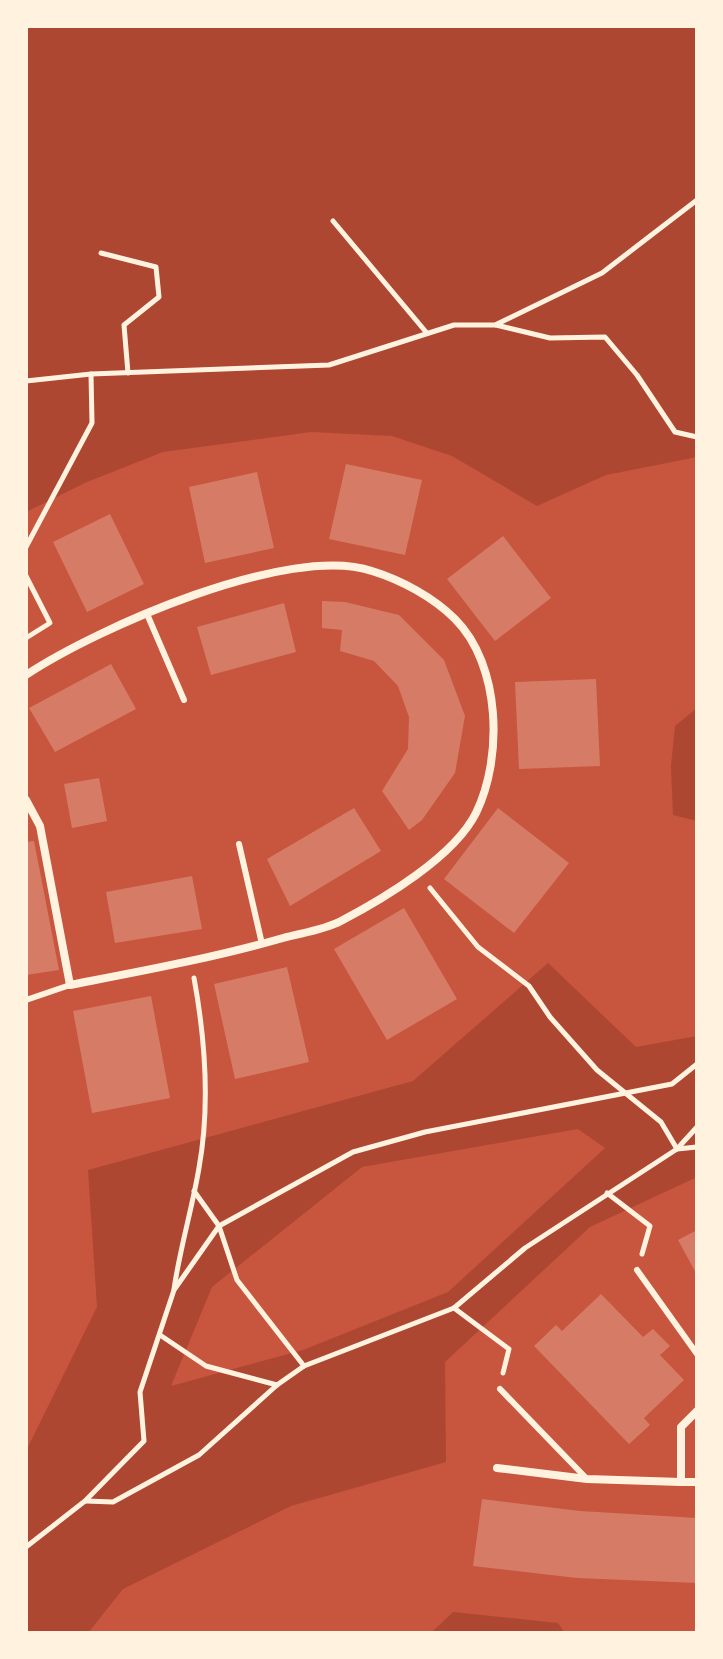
<svg xmlns="http://www.w3.org/2000/svg" width="723" height="1659" font-family="'PT Sans Narrow',sans-serif">
<style>
.green{fill:#ae4732;fill-rule:evenodd}
.building{fill:#d67c66}
.lines{fill:none;stroke-linecap:round;stroke-linejoin:round}
.path{stroke:#fff3e0;stroke-width:5}
.service{stroke:#fff3e0;stroke-width:6}
.minor{stroke:#fff3e0;stroke-width:8}
</style>
<rect width="100%" height="100%" fill="#c8553d"/>
<g class="green">
<polygon points="26,26 697,26 697,457 606,475 537,506 452,456 392,436 311,432 163,452 87,482 26,512"/>
<polygon points="697,708 697,821 673,815 671,766 675,726"/>
<path d="M548,963L636,1047L697,1036V1177L590,1227L445,1362L446,1462L291,1506L123,1589L88,1633H26V1451L97,1307L88,1170L413,1081ZM578,1129L605,1148L448,1292L303,1350L171,1386L212,1287L362,1167Z"/>
<polygon points="453,1612 558,1623 565,1633 431,1633"/>
</g>
<g class="building">
<polygon points="346,464 422,480 405,555 329,539"/>
<polygon points="257,472 274,548 205,563 189,487"/>
<polygon points="110,514 144,584 87,612 53,542"/>
<polygon points="503,536 551,598 495,641 447,579"/>
<polygon points="322,601 345,602 399,615 444,660 465,716 455,773 422,820 409,830 382,791 408,749 409,717 398,686 374,661 340,651 342,630 322,628"/>
<polygon points="284,603 296,652 211,675 197,627"/>
<polygon points="111,664 136,709 55,752 29,708"/>
<polygon points="596,679 600,766 519,769 515,682"/>
<polygon points="99,778 107,821 72,828 64,784"/>
<polygon points="354,808 381,851 290,906 267,859"/>
<polygon points="498,808 569,863 514,933 444,879"/>
<polygon points="34,841 59,970 26,975 26,842"/>
<polygon points="192,876 202,929 115,943 106,892"/>
<polygon points="404,908 457,999 387,1040 334,949"/>
<polygon points="287,967 309,1062 235,1079 214,984"/>
<polygon points="151,996 170,1098 92,1113 73,1011"/>
<polygon points="697,1230 697,1275 678,1240"/>
<polygon points="601,1294 643,1337 653,1329 670,1346 660,1355 684,1380 644,1418 650,1425 629,1444 534,1346 556,1325 562,1331"/>
<polygon points="482,1499 580,1511 697,1518 697,1583 577,1578 473,1566"/>
</g>
<g class="lines">
<g class="path">
<polyline points="333,221 426,332"/>
<polyline points="101,253 156,267 159,297 124,325 128,373"/>
<polyline points="496,325 550,338 605,337 637,375 675,432 697,437"/>
<polyline points="26,381 91,374 329,365 454,325 495,325 602,273 697,200"/>
<polyline points="26,547 92,423 91,374"/>
<polyline points="26,576 50,623 26,638"/>
<polyline points="430,888 478,947 529,986 550,1017 597,1070 661,1122 677,1149 697,1147"/>
<polyline points="194,1191 219,1226 237,1280 304,1366"/>
<polyline points="607,1193 650,1226 642,1254"/>
<path d="M174,1289C180,1248 192,1209 199,1168C210,1107 205,1038 194,978"/>
<polyline points="454,1308 509,1349 503,1373"/>
<polyline points="160,1335 206,1366 277,1385"/>
<polyline points="86,1501 113,1502 199,1455 277,1385 304,1366 454,1308 525,1248 677,1149 697,1127"/>
<polyline points="26,1547 85,1501 144,1441 140,1392 174,1290 219,1226 353,1152 425,1132 672,1084 697,1064"/>
</g>
<g class="service">
<polyline points="147,614 184,700"/>
<polyline points="239,844 262,944"/>
<polyline points="26,1000 70,985"/>
<polyline points="637,1270 697,1354"/>
<polyline points="500,1389 587,1479"/>
</g>
<g class="minor">
<path d="M26,675C97,628 289,543 372,571C401,580 433,597 455,619C501,665 503,758 476,813C454,857 383,899 341,921C324,930 301,933 283,938C213,958 142,971 70,985L40,826L26,800"/>
<polyline points="697,1411 681,1427 681,1482 697,1482"/>
<polyline points="497,1468 587,1479 681,1482"/>
</g>
</g>
<rect width="723" height="1659" fill="none" stroke="#fff3e0" stroke-width="56"/>
</svg>
